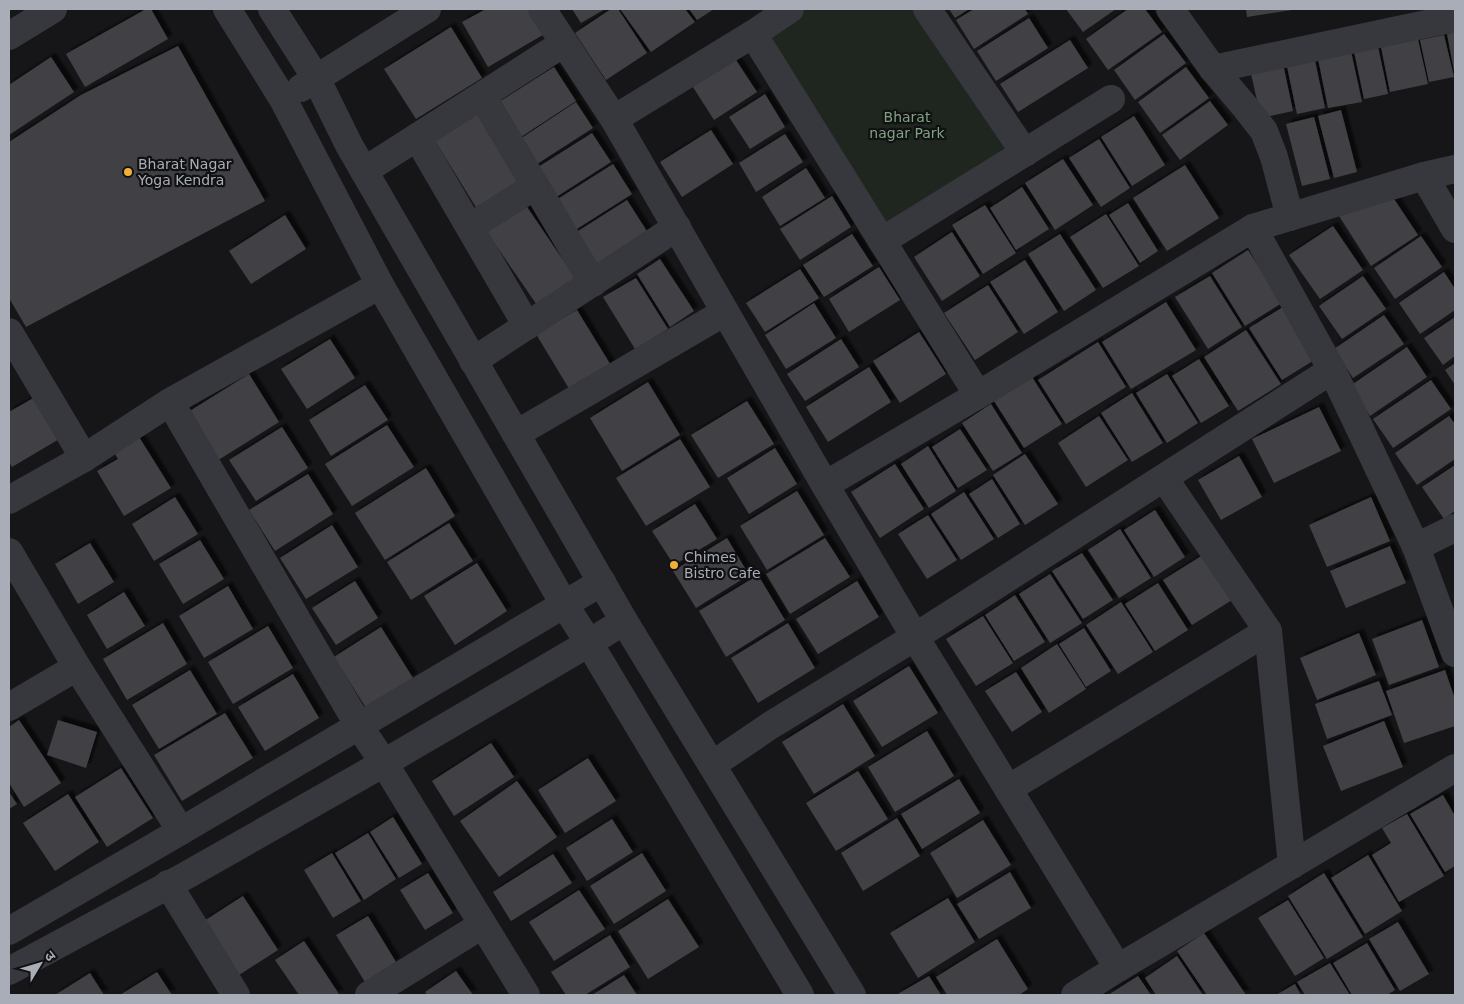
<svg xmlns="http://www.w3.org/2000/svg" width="1464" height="1004" font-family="'DejaVu Sans','Noto Sans Devanagari',sans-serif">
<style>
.green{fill:#1e261f}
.building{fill:#404145;filter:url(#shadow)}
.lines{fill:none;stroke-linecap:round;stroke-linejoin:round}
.minor{stroke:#37383d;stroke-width:28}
.poi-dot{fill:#f2b134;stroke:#111113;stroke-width:2}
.labels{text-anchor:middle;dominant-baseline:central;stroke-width:4.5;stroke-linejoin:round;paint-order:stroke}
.park-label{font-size:14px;fill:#7fa381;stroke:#111113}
.poi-label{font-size:14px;fill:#a8adb8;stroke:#111113;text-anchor:start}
</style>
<defs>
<filter id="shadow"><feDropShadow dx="4.5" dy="-4.5" stdDeviation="1" flood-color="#0009"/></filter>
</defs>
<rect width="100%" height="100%" fill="#161618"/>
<polygon class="green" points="807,9 913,9 1009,148 886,226 767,35"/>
<g class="building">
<polygon points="146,9 151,9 168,39 85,87 66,54"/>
<polygon points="486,9 535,9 548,32 488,67 462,22"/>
<polygon points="572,9 605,9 581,23"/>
<polygon points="611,9 618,9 647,53 606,80 575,33"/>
<polygon points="620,9 685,9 695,22 651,52"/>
<polygon points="689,9 714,9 697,20"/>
<polygon points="949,9 969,9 955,18"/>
<polygon points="974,9 1025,9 1028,14 974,49 956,20"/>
<polygon points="1066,9 1116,9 1083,32"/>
<polygon points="1128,9 1145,9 1162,32 1108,70 1086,39"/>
<polygon points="1246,9 1291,9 1292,10 1247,17"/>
<polygon points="1029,18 1048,48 996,81 977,51"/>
<polygon points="451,27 482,78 416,119 384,69"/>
<polygon points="1455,32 1455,71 1454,71 1447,34"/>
<polygon points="1164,34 1186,63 1135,100 1114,70"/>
<polygon points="1417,35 1428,84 1390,92 1380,42"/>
<polygon points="1444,35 1454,77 1429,82 1420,40"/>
<polygon points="1376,37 1388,94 1364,99 1352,42"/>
<polygon points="1070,40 1088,68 1018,112 1000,84"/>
<polygon points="1349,42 1362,102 1328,108 1316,49"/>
<polygon points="178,46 265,201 26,327 9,298 9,142 81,95"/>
<polygon points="1313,51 1325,108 1297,114 1285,57"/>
<polygon points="51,57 74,92 9,135 9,85"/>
<polygon points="734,57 757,92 714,120 691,84"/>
<polygon points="1282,59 1293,111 1261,118 1249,65"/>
<polygon points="554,67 576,101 521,137 499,102"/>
<polygon points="1186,67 1209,98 1160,133 1138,102"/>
<polygon points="765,94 785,127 750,149 729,117"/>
<polygon points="1210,101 1228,125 1180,160 1162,135"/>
<polygon points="576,102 593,128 537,164 520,139"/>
<polygon points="1341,110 1357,172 1334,178 1318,116"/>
<polygon points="478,112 524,187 480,214 434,139"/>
<polygon points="1134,116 1165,165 1132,186 1101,137"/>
<polygon points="1314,117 1330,179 1302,186 1286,124"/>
<polygon points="711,130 733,164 682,197 660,162"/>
<polygon points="592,133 611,162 553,199 535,169"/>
<polygon points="785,134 803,162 756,192 739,163"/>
<polygon points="1099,139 1130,188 1101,207 1069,158"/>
<polygon points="1063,159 1093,205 1055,230 1025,183"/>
<polygon points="613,164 632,194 572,232 553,202"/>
<polygon points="1185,165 1219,218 1167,251 1133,198"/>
<polygon points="806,168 825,198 780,226 762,197"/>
<polygon points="1022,187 1049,229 1016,250 990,208"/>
<polygon points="832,196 851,227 800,260 780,229"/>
<polygon points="1394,199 1418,235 1371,266 1339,216"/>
<polygon points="627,200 650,236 598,269 575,233"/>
<polygon points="1128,203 1158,251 1140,263 1109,215"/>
<polygon points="525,204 578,282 539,308 486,231"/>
<polygon points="985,205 1016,253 983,274 952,225"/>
<polygon points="1106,214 1139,266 1103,288 1070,237"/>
<polygon points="285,215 306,249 251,284 229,251"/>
<polygon points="1333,226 1363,270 1320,299 1289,255"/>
<polygon points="952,232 980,276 942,301 914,257"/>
<polygon points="852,234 873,266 824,297 803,265"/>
<polygon points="1060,234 1096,290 1064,311 1028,254"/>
<polygon points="1421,236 1442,267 1395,299 1374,268"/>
<polygon points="1248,250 1282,303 1245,326 1212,273"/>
<polygon points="660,259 694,311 670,327 637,274"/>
<polygon points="1025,260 1058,312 1024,334 990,282"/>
<polygon points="879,267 900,300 849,332 829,299"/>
<polygon points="800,269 819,298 765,332 746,303"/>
<polygon points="1444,272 1455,289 1455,310 1420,334 1399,303"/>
<polygon points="1210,276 1242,327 1208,349 1175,297"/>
<polygon points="1363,276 1386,309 1342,339 1319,306"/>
<polygon points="636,278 668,329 635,349 603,297"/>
<polygon points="988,285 1018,332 975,360 944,313"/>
<polygon points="1166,302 1196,350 1131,389 1102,342"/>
<polygon points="814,303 836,338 786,369 765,335"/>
<polygon points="1283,307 1316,359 1282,380 1249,328"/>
<polygon points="577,310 612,367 571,392 536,334"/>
<polygon points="1384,315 1404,344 1353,378 1334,349"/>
<polygon points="1455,317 1455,356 1443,365 1424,338"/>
<polygon points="1246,330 1281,384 1238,411 1204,357"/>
<polygon points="919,332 946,374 900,403 873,361"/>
<polygon points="330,339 355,378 307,409 281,369"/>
<polygon points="841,339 859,367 805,401 787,374"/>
<polygon points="1098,342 1126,387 1066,424 1038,380"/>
<polygon points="1407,347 1427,377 1370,416 1350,386"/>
<polygon points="1199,359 1229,406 1201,423 1172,376"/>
<polygon points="1455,363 1455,385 1445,370"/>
<polygon points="869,367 891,402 828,442 806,407"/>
<polygon points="249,374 279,422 215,462 185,414"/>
<polygon points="1167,374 1198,423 1167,443 1136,393"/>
<polygon points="1032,377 1062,424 1024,448 994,401"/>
<polygon points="1431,380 1451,409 1393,448 1373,419"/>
<polygon points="648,382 680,435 622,471 590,418"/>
<polygon points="365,385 388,420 331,456 309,420"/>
<polygon points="42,393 66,435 12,467 9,462 9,412"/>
<polygon points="1132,393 1163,443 1132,462 1101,413"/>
<polygon points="747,401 774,444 718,478 691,435"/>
<polygon points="991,404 1022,453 993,471 962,423"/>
<polygon points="1319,407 1341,451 1274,483 1252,439"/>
<polygon points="1099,416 1128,460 1086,487 1058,443"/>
<polygon points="1449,416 1455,424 1455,459 1417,485 1395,453"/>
<polygon points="387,425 414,467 352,506 325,464"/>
<polygon points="282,427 308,468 256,501 229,460"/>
<polygon points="960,429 987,470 958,488 932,447"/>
<polygon points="139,437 171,488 124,516 97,471 118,459 114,452"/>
<polygon points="680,439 710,487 646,526 616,478"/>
<polygon points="928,446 956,491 929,508 901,464"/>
<polygon points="775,448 797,484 749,514 727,478"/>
<polygon points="1025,454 1058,504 1025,525 993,475"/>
<polygon points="1239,456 1262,497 1221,520 1198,480"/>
<polygon points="895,464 924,509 880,538 851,492"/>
<polygon points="1455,465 1455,511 1444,519 1422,487"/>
<polygon points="426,468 455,516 385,560 355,513"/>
<polygon points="308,474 333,514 275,551 249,510"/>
<polygon points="992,479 1020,524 998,538 969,494"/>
<polygon points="797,491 824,535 767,570 740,526"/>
<polygon points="964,492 994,539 961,560 931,514"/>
<polygon points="175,497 198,534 154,561 132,524"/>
<polygon points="1371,497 1390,541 1327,567 1309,525"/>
<polygon points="695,504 717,539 674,565 652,531"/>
<polygon points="1155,510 1185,557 1154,577 1124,530"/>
<polygon points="928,515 957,560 927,579 898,534"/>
<polygon points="449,523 473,561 411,600 387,562"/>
<polygon points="332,525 358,567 306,599 280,558"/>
<polygon points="1120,529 1151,578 1119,598 1088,550"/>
<polygon points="727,538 749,575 696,608 673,571"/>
<polygon points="825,538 850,577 790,614 766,574"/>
<polygon points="200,540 224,579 183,604 159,564"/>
<polygon points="90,543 114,582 78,604 55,564"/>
<polygon points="1390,546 1406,583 1346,608 1330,571"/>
<polygon points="1082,553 1113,600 1083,619 1052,571"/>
<polygon points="1203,555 1232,600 1192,625 1163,580"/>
<polygon points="477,563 507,611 455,645 424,596"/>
<polygon points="1050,574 1082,623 1050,643 1019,594"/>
<polygon points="758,575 785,620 726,657 699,611"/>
<polygon points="355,581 378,618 336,645 312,608"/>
<polygon points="857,581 879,617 818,654 796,619"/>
<polygon points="1158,583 1188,630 1155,651 1125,604"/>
<polygon points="228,586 253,629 204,658 179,616"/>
<polygon points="124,592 145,626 107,649 87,615"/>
<polygon points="1015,595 1045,642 1014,661 985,615"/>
<polygon points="1121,602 1153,652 1118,674 1086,625"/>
<polygon points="983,616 1013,663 976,686 946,639"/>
<polygon points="1422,620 1439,667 1389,685 1372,639"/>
<polygon points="163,623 187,664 127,700 103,659"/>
<polygon points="788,623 815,668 758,703 731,658"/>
<polygon points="268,626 293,668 233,704 208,662"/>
<polygon points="381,627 413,678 366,708 334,657"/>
<polygon points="1084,628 1111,671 1086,687 1059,644"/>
<polygon points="1359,633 1376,675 1317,700 1300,658"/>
<polygon points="1057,644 1086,689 1049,713 1021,668"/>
<polygon points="909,666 938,713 882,747 853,701"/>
<polygon points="190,670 217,714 159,749 132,705"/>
<polygon points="1445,670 1455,699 1455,726 1404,743 1386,691"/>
<polygon points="1016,672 1042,712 1012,732 985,691"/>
<polygon points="293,674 319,718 265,751 238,707"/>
<polygon points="1379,681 1392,715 1327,739 1315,704"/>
<polygon points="843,704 875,756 814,794 782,742"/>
<polygon points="225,713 253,758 182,801 154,755"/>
<polygon points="19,720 61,783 24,807 9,783 9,727"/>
<polygon points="58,720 97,732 86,768 47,755"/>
<polygon points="1384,721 1403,767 1341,791 1323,746"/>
<polygon points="927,731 954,776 895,812 868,767"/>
<polygon points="491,743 514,777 454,816 432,781"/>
<polygon points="588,758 616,801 565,833 538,790"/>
<polygon points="121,768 153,818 107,847 75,797"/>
<polygon points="858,771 888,819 836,851 806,803"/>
<polygon points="959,779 980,813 922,849 901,814"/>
<polygon points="517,781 557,837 499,877 460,821"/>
<polygon points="9,792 17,804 9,809"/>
<polygon points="68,794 99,842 55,871 23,823"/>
<polygon points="1443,795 1455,816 1455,866 1445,872 1410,814"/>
<polygon points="1407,814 1444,876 1399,902 1372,855 1391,843 1382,828"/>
<polygon points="393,817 422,864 399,878 370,832"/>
<polygon points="897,818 920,856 863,891 841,853"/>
<polygon points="612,819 633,852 587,881 566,848"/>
<polygon points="983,820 1011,865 957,898 930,853"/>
<polygon points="368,833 396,879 364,900 335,853"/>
<polygon points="332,853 361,901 333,918 304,870"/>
<polygon points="642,853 666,891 614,924 590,886"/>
<polygon points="553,854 572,883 511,921 493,892"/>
<polygon points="1368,855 1402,911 1365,934 1331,878"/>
<polygon points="1010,872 1031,908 979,939 957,904"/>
<polygon points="428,873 453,913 425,930 400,890"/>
<polygon points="1324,873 1363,937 1327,959 1288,896"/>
<polygon points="579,890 605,929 554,961 529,922"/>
<polygon points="243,896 278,950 239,975 204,921"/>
<polygon points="948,898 975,942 918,978 890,933"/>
<polygon points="668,899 699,947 648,979 618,931"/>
<polygon points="1288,900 1324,958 1295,976 1258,918"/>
<polygon points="368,916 396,962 365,982 336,935"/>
<polygon points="1398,922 1429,974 1400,991 1369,939"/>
<polygon points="1204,933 1246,995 1207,995 1177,951"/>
<polygon points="610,935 630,967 585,995 566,995 551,972"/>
<polygon points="997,939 1028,989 1019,995 947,995 936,977"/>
<polygon points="304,941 339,994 337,995 299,995 275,960"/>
<polygon points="1367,943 1395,990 1387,995 1352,995 1333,963"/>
<polygon points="1177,956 1203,995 1156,995 1145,978"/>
<polygon points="1330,963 1350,995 1305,995 1297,982"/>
<polygon points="456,971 473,995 427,995 425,992"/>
<polygon points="157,972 172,995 120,995"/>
<polygon points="90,973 104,995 55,995"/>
<polygon points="624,975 637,995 592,995"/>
<polygon points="929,976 941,995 896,995"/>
<polygon points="1138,976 1151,995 1108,995"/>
<polygon points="1295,984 1301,995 1276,995"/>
</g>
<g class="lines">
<g class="minor">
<polyline points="227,9 283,99 380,285 564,604 589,643 800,995"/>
<polyline points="272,9 316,78 349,145 624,621 852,995"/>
<polyline points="542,9 614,119 825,485 915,637 1118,968"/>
<polyline points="927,9 1025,153"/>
<polyline points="1170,9 1213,69 1246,108 1264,131 1274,157 1290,217"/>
<polyline points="753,34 978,395"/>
<polyline points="9,36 53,9"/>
<polyline points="1213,69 1455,18"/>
<polyline points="301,88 427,9"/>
<polyline points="482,96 593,283"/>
<polyline points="614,119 753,34 790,9"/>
<polyline points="417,137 527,326"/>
<polyline points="364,171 564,43"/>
<polyline points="1424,176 1455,229"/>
<polyline points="470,227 535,186"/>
<polyline points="1253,228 1332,370 1416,547 1455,653"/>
<polyline points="882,241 1111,99"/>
<polyline points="9,332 84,458"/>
<polyline points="473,361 677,227"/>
<polyline points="170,402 359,726 384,763 526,995"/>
<polyline points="516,434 725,312"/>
<polyline points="1164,478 1268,631 1292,865"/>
<polyline points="825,485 978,395 1253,228 1424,176 1455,169"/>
<polyline points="9,500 84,458 170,402 380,285"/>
<polyline points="1416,547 1455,528"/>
<polyline points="9,552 77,667 181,831"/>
<polyline points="9,707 77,667"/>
<polyline points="712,765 771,725 915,637 1332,370"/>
<polyline points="1008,789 1268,631"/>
<polyline points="168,884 236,995"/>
<polyline points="9,931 181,831 602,582"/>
<polyline points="9,971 187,875 384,763 589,643 624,621"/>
<polyline points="369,995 482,925"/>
<polyline points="1075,995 1118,968 1455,768"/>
</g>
</g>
<g class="poi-dot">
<circle cx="128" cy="172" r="5"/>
<circle cx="674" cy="565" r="5"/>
</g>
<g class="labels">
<g class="park-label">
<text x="907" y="117">Bharat<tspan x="907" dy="16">nagar Park</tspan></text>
</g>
<g class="poi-label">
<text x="138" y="164">Bharat Nagar<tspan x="138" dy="16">Yoga Kendra</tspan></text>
<text x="684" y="557">Chimes<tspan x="684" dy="16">Bistro Cafe</tspan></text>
</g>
</g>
<rect width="1464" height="1004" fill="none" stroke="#a8adb8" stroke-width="20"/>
<g transform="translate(40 964) rotate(52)" stroke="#111113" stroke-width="4" paint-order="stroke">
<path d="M0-4L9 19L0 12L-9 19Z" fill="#a8adb8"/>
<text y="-8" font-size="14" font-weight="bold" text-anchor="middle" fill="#a8adb8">उ</text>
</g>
</svg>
